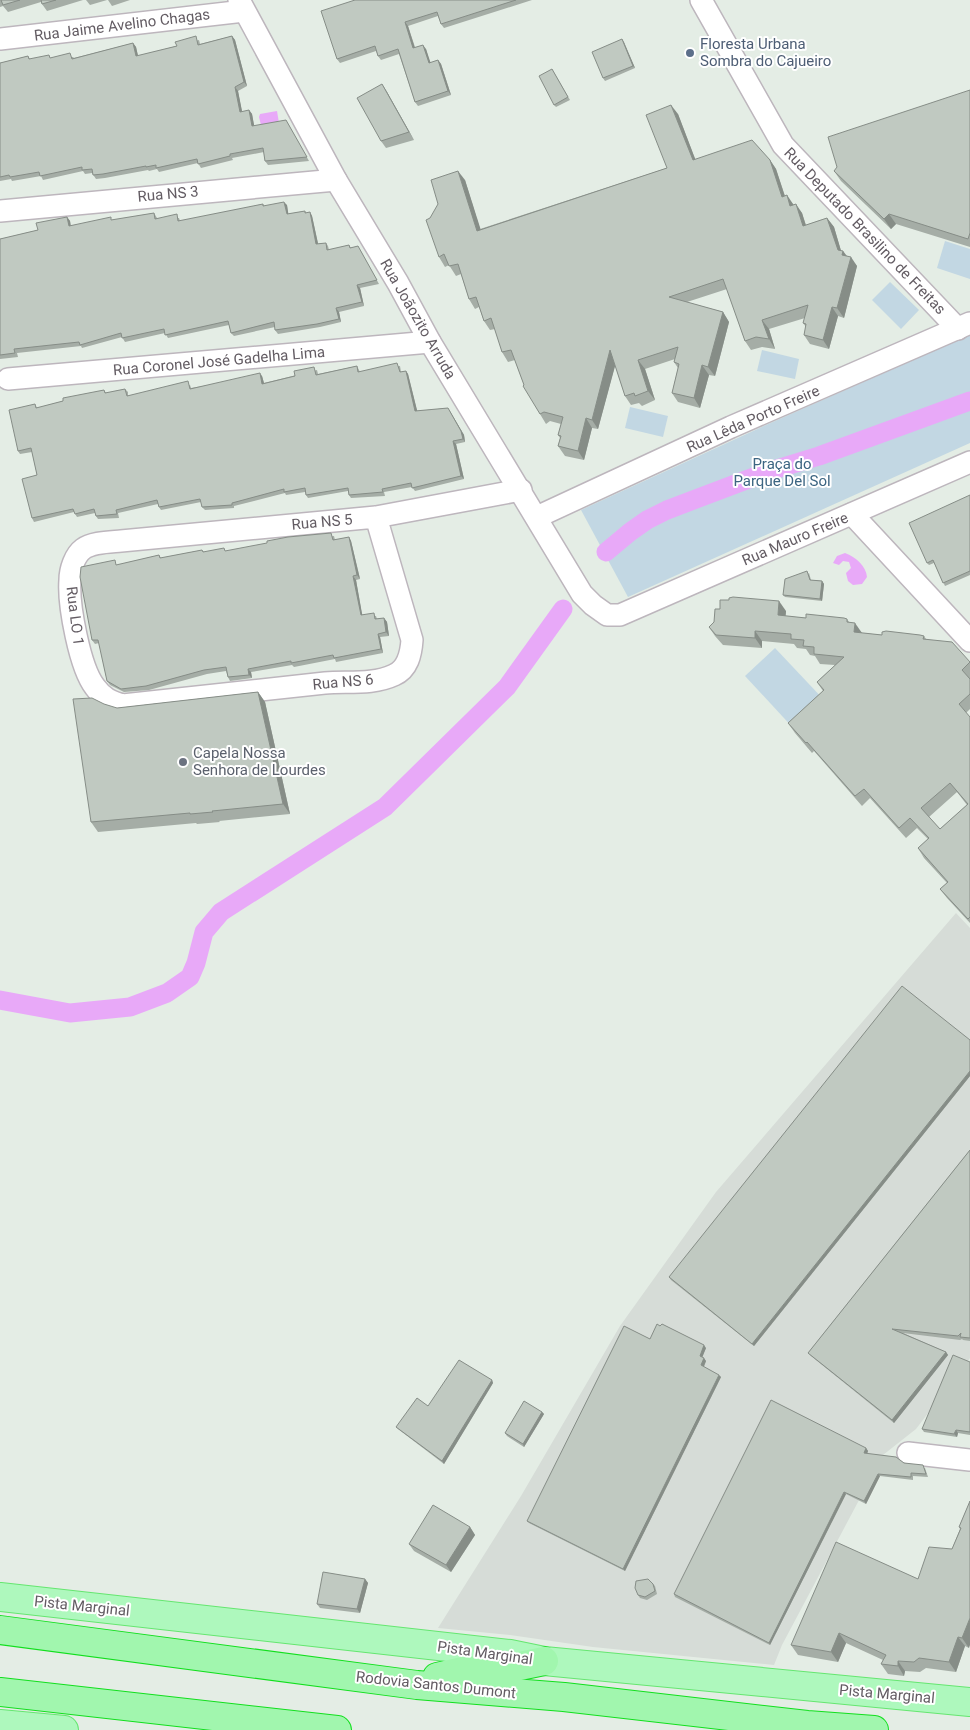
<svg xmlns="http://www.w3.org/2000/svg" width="970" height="1730" font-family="Roboto,sans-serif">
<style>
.industrial{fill:#d6dcd7}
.green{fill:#c2d7e3}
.water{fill:#e8a9f8}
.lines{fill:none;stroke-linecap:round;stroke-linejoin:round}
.canal{stroke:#e8a9f8;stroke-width:19}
.minor-casing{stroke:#bdb6bd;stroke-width:24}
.primary-casing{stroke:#65e670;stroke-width:30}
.trunk-casing{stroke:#12df1e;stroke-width:30}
.minor{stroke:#fff;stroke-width:21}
.primary{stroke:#aef8bd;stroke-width:28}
.trunk{stroke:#a1f6ae;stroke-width:28}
.wall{fill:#a5ada6;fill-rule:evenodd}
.shaded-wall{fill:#868d87}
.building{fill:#c0c9c1;stroke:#868d87;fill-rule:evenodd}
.service-dot{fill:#5c6f8a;stroke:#fff;stroke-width:2}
.worship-dot{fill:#6b7280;stroke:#fff;stroke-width:2}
.labels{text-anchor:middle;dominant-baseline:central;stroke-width:4;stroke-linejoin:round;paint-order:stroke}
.street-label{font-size:15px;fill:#635c63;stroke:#fff}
.service-label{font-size:15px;fill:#4e5e75;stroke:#fff;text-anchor:start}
.park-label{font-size:15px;fill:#3c6582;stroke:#fff}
.worship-label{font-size:15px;fill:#5b616d;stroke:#fff;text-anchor:start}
</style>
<rect width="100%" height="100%" fill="#e4ede5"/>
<polygon class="industrial" points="956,913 970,928 970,1358 916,1429 883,1455 782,1645 774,1665 593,1647 510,1635 438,1628 521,1496 620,1326 716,1192"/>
<g class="green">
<polygon points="945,241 970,249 970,279 937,268"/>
<polygon points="890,282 919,310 901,329 872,300"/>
<polygon points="970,335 970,443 628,597 581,510 766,425"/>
<polygon points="762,350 799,359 795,379 757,371"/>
<polygon points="630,407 668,416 663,437 625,428"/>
<polygon points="775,648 825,701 795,730 745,676"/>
</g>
<g class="water">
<polygon points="277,111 279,123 261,125 259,117 260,114"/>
<path d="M845,553C856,557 866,566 867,577L862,584L853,585L848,581L846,573L851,568L849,562L843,561L839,565L833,563L837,556Z"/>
</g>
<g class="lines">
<g class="canal">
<polyline points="606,552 630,532 647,520 667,510 770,471 819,456 970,401"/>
<polyline points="0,1000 70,1013 130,1007 167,993 190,977 196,963 204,932 221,912 385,807 507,687 563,609"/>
</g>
<defs>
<g id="minor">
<polyline points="239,0 336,180 398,283 430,342 582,594 593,605 607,615 620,615 970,462"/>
<polyline points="701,0 783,145 958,329"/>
<polyline points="0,39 244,11"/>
<polyline points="0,211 336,180"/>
<polyline points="8,379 430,342"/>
<polyline points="852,514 970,641"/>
<path d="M376,517L412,640C411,654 408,669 394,675C373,685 347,681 325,683C258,690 191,698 123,705C111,702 103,698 95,687C80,668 68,605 70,580C70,569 75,555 83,549C92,542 110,542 121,541L376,517L521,490"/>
<polyline points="537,517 731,427 970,323"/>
<polyline points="908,1453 970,1460"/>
</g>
<g id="primary">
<polyline points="0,1597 510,1654 544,1661 970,1702"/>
<polyline points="0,1724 64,1730"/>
</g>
<g id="trunk">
<polyline points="0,1630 417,1685 564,1697 807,1725 874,1730"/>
<polyline points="437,1677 463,1671 505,1669 544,1661"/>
<polyline points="0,1692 337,1730"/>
</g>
</defs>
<use href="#minor" class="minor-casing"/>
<use href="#primary" class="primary-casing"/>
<use href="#trunk" class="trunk-casing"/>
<use href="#minor" class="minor"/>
<use href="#primary" class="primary"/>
<use href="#trunk" class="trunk"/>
</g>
<g class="wall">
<polygon points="0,0 83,0 47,11 42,4 41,2 8,12 3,6 0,7"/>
<polygon points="86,0 107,0 90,5"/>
<polygon points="108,0 130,0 112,6"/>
<polygon points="355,0 532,0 444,28 441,24 438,16 408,26 415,47 426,49 430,63 438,60 441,64 451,95 418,106 415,102 399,54 381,60 378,56 376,51 340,63 337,59"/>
<polygon points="232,36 235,40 247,86 238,91 242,112 249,110 252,114 254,126 286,120 309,161 268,165 265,161 264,152 232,158 233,160 201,168 198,163 159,172 157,169 149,171 148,170 105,178 96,179 92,173 85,174 83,171 43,180 41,176 12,181 11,179 0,181 0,63 28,56 30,59 73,57 74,58 133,43 136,47 138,56 199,40 200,44"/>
<polygon points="622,39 635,68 605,81 603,78"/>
<polygon points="552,69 570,100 556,107 554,105"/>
<polygon points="382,84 387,92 414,140 386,148 381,141"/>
<polygon points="970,90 970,247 896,224 891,229 841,181 834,171"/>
<polygon points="678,114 695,159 770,160 776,169 785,196 802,213 806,225 827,218 834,227 841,251 843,251 847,256 857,266 844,318 838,316 829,349 810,344 804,335 806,327 803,323 805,318 769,329 775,349 762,347 751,350 745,341 727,289 687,302 723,312 729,322 715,376 709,375 700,408 678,402 672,393 678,368 674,362 675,359 645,369 655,400 642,406 639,403 631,405 625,396 615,365 598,429 592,428 584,460 565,456 558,446 560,438 558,435 561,424 550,421 546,424 540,414 524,385 515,360 508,362 502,352 495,329 490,330 484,321 479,307 475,309 469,299 461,274 456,276 449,265 445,267 439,257 430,218 465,180 480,229 667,168"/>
<polygon points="263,204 264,206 287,205 288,214 305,211 306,213 310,212 312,216 318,244 326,243 328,246 329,250 349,245 351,248 358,246 379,284 360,288 364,306 339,312 341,322 320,327 278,334 275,330 275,327 234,336 231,333 229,325 168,338 165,333 125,342 122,337 82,348 81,346 17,353 18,357 0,359 0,239 38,230 67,217 70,221 71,226 113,220 154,213 157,218 179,218 180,221"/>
<polygon points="357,366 360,372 400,366 401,372 406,371 408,374 417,411 448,408 464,435 465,442 456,444 464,479 415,491 412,487 384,492 385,496 351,498 349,495 348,491 308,498 306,495 305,492 286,495 285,493 234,506 234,508 205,510 202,507 201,502 161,510 159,507 158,504 118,513 119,518 98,519 96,516 95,513 77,517 74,512 34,522 32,518 37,475 32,452 20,454 18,451 35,404 37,408 104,390 106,393 125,389 128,392 128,396 190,385 191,388 262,376 264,383 317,370 318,374"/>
<polygon points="970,495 970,575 945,586 934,563 929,565 927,563"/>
<polygon points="334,536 335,540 349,537 351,541 360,579 356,580 362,615 376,616 377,619 384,618 387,622 389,636 380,637 383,653 336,662 335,659 294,667 292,665 251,672 252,678 230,681 228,677 226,671 207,674 149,690 124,692 110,685 107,681 99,643 95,644 92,640 118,565 159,555 161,558 202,550 204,552 226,551"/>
<polygon points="809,573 811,580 822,581 824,584 822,601 785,597 783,595"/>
<path d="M720,609L786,611L785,616L806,618L847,619L849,622L862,633L882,635L924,636L926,639L970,662V709L966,713L970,717V923L947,898L940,889L947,883L924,858L918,848L928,839L917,828L906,838L870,798L862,806L814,751L812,753L795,733L788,723L823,691L817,682L835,665L820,664L815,656L810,655L806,649L797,648L794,644L762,641V648L723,645L715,636L709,627L714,622ZM957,792L967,805L940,829L929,817Z"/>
<polygon points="258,692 265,702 290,814 219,821 220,822 197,824 196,823 98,832 91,822 117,708"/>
<polygon points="970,1040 970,1076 754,1346 671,1280 669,1277"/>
<polygon points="970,1150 970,1341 963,1340 962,1339 960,1340 903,1333 946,1352 948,1355 894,1423 811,1356 808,1353"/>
<polygon points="650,1339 706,1348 702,1357 706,1361 704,1367 721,1377 625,1571 529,1523 527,1521"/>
<polygon points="970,1362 970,1435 958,1433 957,1437 924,1432 922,1429"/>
<polygon points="492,1380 493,1383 444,1464 398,1429 396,1427 428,1406"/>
<polygon points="542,1412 544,1414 524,1447 507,1436 505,1433"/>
<polygon points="866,1448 868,1451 867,1454 925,1468 928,1477 913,1476 913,1480 880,1476 866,1504 846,1494 770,1645 675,1597 674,1594"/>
<polygon points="970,1501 969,1648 965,1646 956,1672 926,1668 920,1672 905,1671 904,1676 888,1674 881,1664 883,1660 846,1643 838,1662 798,1655 791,1645 918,1579 952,1549 960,1529 959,1527"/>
<polygon points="470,1527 475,1535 451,1572 414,1551 409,1544"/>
<polygon points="365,1579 368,1583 360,1613 320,1608 317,1604"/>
<polygon points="653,1584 655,1586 657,1594 647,1600 640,1598 638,1595"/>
</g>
<g class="shaded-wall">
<polygon points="405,22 408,26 416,52 413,48"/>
<polygon points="232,36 235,40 247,86 244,82"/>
<polygon points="622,39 624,42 635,68 633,66"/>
<polygon points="133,43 136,47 139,60 136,56"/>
<polygon points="423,45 426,49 432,67 429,63"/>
<polygon points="438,60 441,64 451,95 448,91"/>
<polygon points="382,84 387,92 414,140 409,132"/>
<polygon points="235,87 238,91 243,116 240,112"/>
<polygon points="671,105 678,114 699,169 693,160"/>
<polygon points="249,110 252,114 255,130 252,126"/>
<polygon points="770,160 776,169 788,206 782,197"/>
<polygon points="458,171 465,180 484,240 477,231"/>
<polygon points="787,195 793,204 797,215 790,206"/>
<polygon points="284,202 287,205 289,218 287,214"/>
<polygon points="796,204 802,213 809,236 803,226"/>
<polygon points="310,212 312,216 319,248 316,244"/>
<polygon points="889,214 896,224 891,229 884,219"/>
<polygon points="67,217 70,221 71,230 69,226"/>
<polygon points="827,218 834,227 842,254 843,251 850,261 849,264 838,250"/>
<polygon points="851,257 857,266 844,318 837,308"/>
<polygon points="357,285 360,288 364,306 362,302"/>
<polygon points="832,307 838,316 829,349 823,340"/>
<polygon points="336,308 339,312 341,322 339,319"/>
<polygon points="723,312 729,322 715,376 708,367"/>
<polygon points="762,320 769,329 775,349 769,339"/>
<polygon points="610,350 617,359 598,429 592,420"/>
<polygon points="638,360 645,369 655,400 648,391"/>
<polygon points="702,365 709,375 700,408 694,398"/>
<polygon points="406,371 408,374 418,414 415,411"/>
<polygon points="260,373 262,376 265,387 262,384"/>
<polygon points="448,408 464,435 465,442 463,439"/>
<polygon points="586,418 592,428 584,460 578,451"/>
<polygon points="453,441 456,444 464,479 461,476"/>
<polygon points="349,537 351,541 360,579 357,575"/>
<polygon points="353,576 356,580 363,619 361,615"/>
<polygon points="822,581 824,584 822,601 820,599"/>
<polygon points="779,601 786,611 785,625 778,615"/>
<polygon points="384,618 387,622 389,636 386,632"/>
<polygon points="855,623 862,633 861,642 854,632"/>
<polygon points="755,631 762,641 762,648 755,638"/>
<polygon points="378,634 380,637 383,653 381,649"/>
<polygon points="248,669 251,672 252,678 249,675"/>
<polygon points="258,692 265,702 290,814 283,804"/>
<polygon points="970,1071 970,1076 754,1346 752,1344"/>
<polygon points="704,1345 706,1348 702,1358 700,1356"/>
<polygon points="946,1352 948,1355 894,1423 892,1420"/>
<polygon points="704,1358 706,1361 703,1368 701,1365"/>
<polygon points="719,1375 721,1377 625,1571 623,1569"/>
<polygon points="492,1380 493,1383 444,1464 442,1461"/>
<polygon points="542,1412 544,1414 524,1447 523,1444"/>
<polygon points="956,1430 958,1433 957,1437 954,1434"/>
<polygon points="866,1448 868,1451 866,1456 864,1453"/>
<polygon points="878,1474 880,1476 866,1504 864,1501"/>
<polygon points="844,1492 846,1494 770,1645 769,1643"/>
<polygon points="470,1527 475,1535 451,1572 446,1565"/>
<polygon points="365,1579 368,1583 360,1613 357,1609"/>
<polygon points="970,1618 970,1645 969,1648 962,1638"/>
<polygon points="839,1633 846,1643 838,1662 831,1652"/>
<polygon points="958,1637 965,1646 956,1672 949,1662"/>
<polygon points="898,1661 905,1671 904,1676 898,1666"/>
</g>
<g class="building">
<polygon points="1,0 20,0 3,5"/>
<polygon points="41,0 56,0 42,4"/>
<polygon points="355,0 516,0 441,24 437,12 405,22 413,48 423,45 429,63 438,60 448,91 415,102 398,49 378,56 375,46 337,59 321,11"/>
<polygon points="196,36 198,45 232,36 244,82 235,87 240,112 249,110 252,126 286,120 307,157 265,161 263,148 230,154 230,156 198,164 197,159 156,168 156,165 146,167 146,166 103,174 93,175 92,169 82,170 82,167 40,176 39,172 10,177 9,175 0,177 0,63 28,56 29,59 49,55 50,58 70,53 72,59 133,43 136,56 177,46 175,42"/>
<polygon points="622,39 633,66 603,78 592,52"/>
<polygon points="552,69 568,97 554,105 539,76"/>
<polygon points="382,84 409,132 381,141 357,98"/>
<polygon points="970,90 970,233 968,239 889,214 884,219 834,171 837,167 828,137"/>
<polygon points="671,105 693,160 752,140 770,160 782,197 787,195 790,206 796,204 803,226 827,218 838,250 843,251 842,255 851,257 837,308 832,307 823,340 804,335 806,324 803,323 808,305 762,320 769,339 756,337 745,341 723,279 669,297 723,312 708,367 702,365 694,398 672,393 679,364 674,362 678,347 638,360 648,391 635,396 634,393 625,396 610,350 592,420 586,418 578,451 558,446 561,436 558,435 563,417 544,412 540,414 523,386 524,385 511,350 502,352 491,318 484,321 476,297 469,299 458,264 449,266 444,254 439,257 426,220 430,218 438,204 431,180 458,171 477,231 667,168 646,115"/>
<polygon points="284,202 287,214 305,211 305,213 310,212 316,244 326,243 327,250 349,245 350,248 358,246 377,280 357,285 362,302 336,308 339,319 317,324 275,330 274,322 231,333 228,321 165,335 164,329 122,338 121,333 80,345 79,342 14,349 15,353 0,355 0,239 38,230 36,223 67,217 69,226 111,217 111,220 154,213 155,219 177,214 178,221 263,204 263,206"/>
<polygon points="397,363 400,372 406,371 415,411 448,408 461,431 463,439 453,441 461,476 412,488 411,483 382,489 383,492 349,495 348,488 306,495 305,488 284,492 284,489 232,503 232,505 202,507 200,499 159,507 157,500 116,510 117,514 96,516 94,509 75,514 73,509 32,518 22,479 37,475 31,448 18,451 9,410 35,404 36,408 63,401 63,398 104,390 105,393 125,389 127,396 188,381 190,389 260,373 262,384 295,376 294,371 314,367 316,375 357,366 358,372"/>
<polygon points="970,495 970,571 943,583 933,560 927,563 909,523"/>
<polygon points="331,533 333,540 349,537 357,575 353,576 361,615 374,613 375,619 384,618 386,632 378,634 381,649 334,658 333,655 291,663 291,661 248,669 249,675 228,677 226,667 204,670 146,686 121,689 107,681 98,640 92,640 80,577 81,567 115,560 116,565 159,555 160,558 202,550 203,552 224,548 225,551 267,543 267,541 288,537"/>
<polygon points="807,571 810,580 822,581 820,599 783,595 785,579"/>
<path d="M733,597L779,601L778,615L806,618V614L844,618L847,619V622L855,623L854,632L882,635V632L886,631L920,635L924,636L923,639L952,642L970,662L962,670L970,679V694L959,704L970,717V917L968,919L940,889L948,882L918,848L929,838L910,818L899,828L864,789L855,796L807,742L806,743L788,723L824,690L817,682L844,657L814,654V647L803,646L804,640L791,639V634L755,631V638L716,635L709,627L714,622L715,609H720V600H729V598ZM950,783L968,804L940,829L921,808Z"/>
<polygon points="258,692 283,804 212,811 213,812 190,814 190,813 91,822 73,699 92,698 104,704 117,708"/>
<polygon points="902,986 970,1040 970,1071 752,1344 669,1277"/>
<polygon points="970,1150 970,1338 960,1337 961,1333 958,1336 892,1329 946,1352 892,1420 808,1353"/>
<polygon points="657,1324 660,1326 662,1324 704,1345 700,1356 704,1358 701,1365 719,1375 623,1569 527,1521 624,1326 650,1339"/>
<polygon points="953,1355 970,1362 970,1432 956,1430 954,1434 922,1429"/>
<polygon points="459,1360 492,1380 442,1461 396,1427 417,1398 428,1406"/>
<polygon points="771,1400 866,1448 864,1453 896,1457 904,1463 923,1465 926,1474 911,1473 911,1477 878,1474 864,1501 844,1492 769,1643 674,1594"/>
<polygon points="524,1401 542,1412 523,1444 505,1433"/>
<polygon points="970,1501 970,1618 962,1638 958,1637 949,1662 919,1658 914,1662 898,1661 898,1666 881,1664 886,1655 839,1633 831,1652 791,1645 836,1542 918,1579 929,1547 952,1549 961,1528 959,1527"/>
<polygon points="433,1505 470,1527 446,1565 409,1544"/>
<polygon points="323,1572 365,1579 357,1609 317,1604"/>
<polygon points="648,1579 653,1584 655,1591 645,1597 638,1595 635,1588 636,1581"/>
</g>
<circle class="service-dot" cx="690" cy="53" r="5"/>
<circle class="worship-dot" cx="183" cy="762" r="5"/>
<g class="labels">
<g class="street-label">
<text transform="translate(122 25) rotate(-7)">Rua Jaime Avelino Chagas</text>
<text transform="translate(168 194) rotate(-5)">Rua NS 3</text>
<text transform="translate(865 231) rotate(46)">Rua Deputado Brasilino de Freitas</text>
<text transform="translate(418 319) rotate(60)">Rua Joãozito Arruda</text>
<text transform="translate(219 361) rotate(-5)">Rua Coronel José Gadelha Lima</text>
<text transform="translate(753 419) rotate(-24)">Rua Lêda Porto Freire</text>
<text transform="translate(322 522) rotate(-5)">Rua NS 5</text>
<text transform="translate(795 539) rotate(-23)">Rua Mauro Freire</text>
<text transform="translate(75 616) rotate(83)">Rua LO 1</text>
<text transform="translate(343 682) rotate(-5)">Rua NS 6</text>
<text transform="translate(82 1606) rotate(6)">Pista Marginal</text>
<text transform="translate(485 1653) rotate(8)">Pista Marginal</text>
<text transform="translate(436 1685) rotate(6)">Rodovia Santos Dumont</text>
<text transform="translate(887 1694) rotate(5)">Pista Marginal</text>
</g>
<g class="service-label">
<text x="700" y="44">Floresta Urbana<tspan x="700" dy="17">Sombra do Cajueiro</tspan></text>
</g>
<g class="park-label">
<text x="782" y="464">Praça do<tspan x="782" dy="17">Parque Del Sol</tspan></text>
</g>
<g class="worship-label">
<text x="193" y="753">Capela Nossa<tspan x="193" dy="17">Senhora de Lourdes</tspan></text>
</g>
</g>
</svg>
